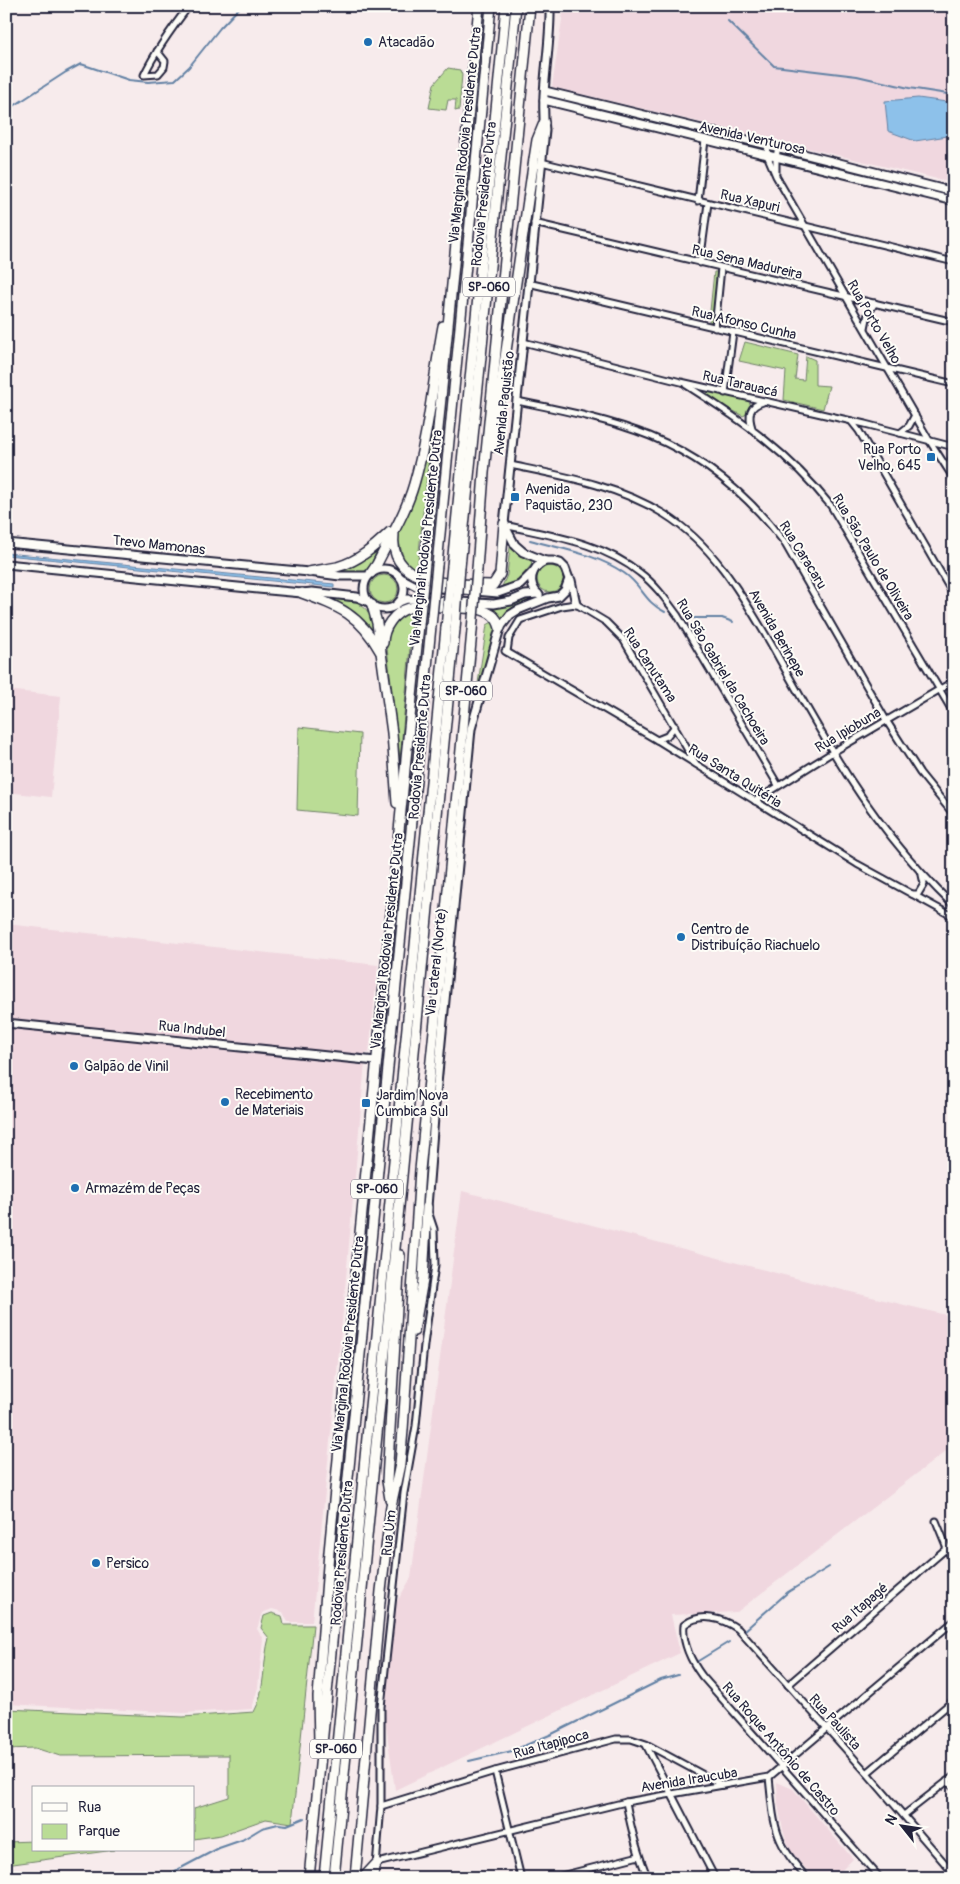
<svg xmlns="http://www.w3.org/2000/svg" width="960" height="1884" font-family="Pangolin,sans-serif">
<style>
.built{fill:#f0d7df}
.green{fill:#badc95;stroke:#6e7f68}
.water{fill:#8dc1ea;stroke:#6281a4}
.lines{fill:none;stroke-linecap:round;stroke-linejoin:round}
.stream{stroke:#6281a4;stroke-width:2}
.street-casing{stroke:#22223b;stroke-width:9}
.secondary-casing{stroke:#22223b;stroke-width:11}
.highway-casing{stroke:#22223b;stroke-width:12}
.street{stroke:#fdfcf7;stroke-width:5}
.secondary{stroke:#fdfcf7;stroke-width:7}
.highway{stroke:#fdfcf7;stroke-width:9}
.highway-bridge-casing{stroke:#22223b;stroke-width:12;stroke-linecap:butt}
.highway-bridge{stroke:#fdfcf7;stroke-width:9}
.poi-dot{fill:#1f6fb2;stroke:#fdfcf7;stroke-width:2}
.labels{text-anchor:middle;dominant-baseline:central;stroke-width:4;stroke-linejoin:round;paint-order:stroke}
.shield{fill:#fdfcf7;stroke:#646373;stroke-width:1}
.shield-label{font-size:12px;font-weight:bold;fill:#22223b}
.poi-label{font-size:14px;fill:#22223b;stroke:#fdfcf7;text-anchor:start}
.street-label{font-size:14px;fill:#22223b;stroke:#fdfcf7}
</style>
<rect width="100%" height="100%" fill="#f7ebec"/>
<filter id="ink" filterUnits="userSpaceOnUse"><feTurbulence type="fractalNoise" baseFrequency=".02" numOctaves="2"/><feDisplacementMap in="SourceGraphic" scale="10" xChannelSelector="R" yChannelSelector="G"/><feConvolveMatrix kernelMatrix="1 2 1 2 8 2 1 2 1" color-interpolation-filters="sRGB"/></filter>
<g filter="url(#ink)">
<g class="built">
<polygon points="564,6 954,6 954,183 552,87"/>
<polygon points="6,690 61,696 51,797 6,792"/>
<polygon points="6,924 378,965 369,1053 366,1053 365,1062 344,1301 312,1622 288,1622 283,1612 272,1609 262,1613 257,1629 263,1639 258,1687 252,1709 184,1713 6,1704"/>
<polygon points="462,1191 826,1286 946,1315 954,1308 954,1445 737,1612 671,1615 680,1653 395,1790 385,1718 393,1608 411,1578"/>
<polygon points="777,1782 793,1789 853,1859 834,1878 814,1878 791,1852 783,1830 778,1804"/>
</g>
<g class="green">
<polygon points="448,68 460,70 462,75 459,110 455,111 456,100 448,100 446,110 429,108 434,84"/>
<polygon points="714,272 720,272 714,323 709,321"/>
<polygon points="745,342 798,355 795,379 804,380 806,356 815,360 815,385 829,386 823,409 784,400 786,371 739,361"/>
<polygon points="710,392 748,401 751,405 747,414 743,416 707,397 707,393"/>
<polygon points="435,399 417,570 415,570 404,560 397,535"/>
<polygon points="512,546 531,561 532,564 518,581 501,589 507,575 510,547"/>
<polygon points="378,548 371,564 363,573 335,572"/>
<circle cx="550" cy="579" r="13"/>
<circle cx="384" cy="589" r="14"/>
<path d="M331,598L360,603V605C371,610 374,623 374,634L331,600Z"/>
<polygon points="529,599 533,600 515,607 502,618 490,610 490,608 508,606"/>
<path d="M411,613H413L400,760L386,639C391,627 398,618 411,613Z"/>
<polygon points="494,621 496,627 495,634 474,709 487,625"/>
<polygon points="299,727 360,734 358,816 297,810"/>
<path d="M272,1613L282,1616L284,1625H313L292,1823L266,1819L221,1835L194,1839V1808L229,1797V1755L60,1756L35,1748L6,1749V1709L183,1717L254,1712C265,1694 263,1659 269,1638L261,1628L264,1616Z"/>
<polygon points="34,1841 34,1850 114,1850 6,1865 6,1842"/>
</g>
<g class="water">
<polygon points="918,98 954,103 954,135 915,141 888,131 885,101"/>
<polygon points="6,553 334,584 334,587 6,555"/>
</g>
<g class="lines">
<g class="stream">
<polyline points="728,21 774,66 857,76 909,88 954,95"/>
<polyline points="6,111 66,72 81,64 129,80 148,82 175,80 189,67 220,28 241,6"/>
<path d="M530,540C562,549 596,554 624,573C642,585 644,602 665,612"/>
<polyline points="689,618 722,618 733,622"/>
<polyline points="744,1631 788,1592 829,1567"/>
<polyline points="698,1661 729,1642"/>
<polyline points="469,1761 512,1751 552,1734 661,1680 678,1675"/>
<polyline points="162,1878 219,1848 242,1840 262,1828 278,1824 287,1825 304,1818"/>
</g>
<defs>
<g id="street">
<path d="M157,51L165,61L164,67L158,74L144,75C156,50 172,28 189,6"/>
<polyline points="768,145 767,155 776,176 929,440 954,479"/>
<polyline points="541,162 954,262"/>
<polyline points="776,173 776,157 778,147"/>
<polyline points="698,201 705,140"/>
<polyline points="534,223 954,322"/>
<polyline points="700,263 708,203"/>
<polyline points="528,283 954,384"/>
<polyline points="715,328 721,268"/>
<polyline points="865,328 868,314 875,303"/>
<polyline points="523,342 681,382 865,424 954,447"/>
<path d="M686,385C744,422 788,452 831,506L954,714"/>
<polyline points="725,393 733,332"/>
<path d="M517,401C561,410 608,419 650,436C704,458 749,496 784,542L886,720L920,773L954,815"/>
<polyline points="851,421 859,431 954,596"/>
<path d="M752,428C748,415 749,406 763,402"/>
<polyline points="900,433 909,426 915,415"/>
<path d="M510,465C563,476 617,485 664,514C714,545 742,595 771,644C791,680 811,716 833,752C867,809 906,860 954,906"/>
<polyline points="947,467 954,455"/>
<path d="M504,525C551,536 602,542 640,573C655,584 667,601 678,616L778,785"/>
<polyline points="505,651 657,740 857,864 954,917"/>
<polyline points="507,652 509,638 520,620 562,606 576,604 606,622 623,639 696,764"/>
<polyline points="657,740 667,736 675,726"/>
<polyline points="755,801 833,752 954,681"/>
<polyline points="912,894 918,894 924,884 922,875"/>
<polyline points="936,1521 954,1565"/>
<polyline points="788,1685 947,1548"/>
<polyline points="646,1745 715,1878"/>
<polyline points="495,1771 521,1878"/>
<polyline points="867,1773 954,1700"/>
<path d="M769,1777C774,1825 773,1841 807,1878"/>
<polyline points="947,1781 954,1788"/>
<path d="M626,1802C631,1829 637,1853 648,1878"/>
<polyline points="381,1806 495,1771 616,1739 631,1739 646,1744 722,1785"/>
<polyline points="904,1815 954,1776"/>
<polyline points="377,1863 626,1802 769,1777 954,1621"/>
<polyline points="751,1875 752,1878"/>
<polyline points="375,1878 381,1806 381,1707 404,1493 416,1426 424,1345 435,1265 434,1229 428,1211"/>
<polyline points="553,1878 639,1856"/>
<path d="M880,1878L702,1676C691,1661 682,1644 684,1625C701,1612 722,1618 738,1629L867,1773L954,1874"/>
</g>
<g id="secondary">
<polyline points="545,91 768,145 954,192"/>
<polyline points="544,100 954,201"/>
<polyline points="6,543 309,572 340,576 368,576"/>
<polyline points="6,564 258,589 302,593 312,592 357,597 369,602"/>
<circle cx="384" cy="589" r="20"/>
<polyline points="401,578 416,586 498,593 520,585 533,572"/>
<polyline points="571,580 576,604"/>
<path d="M539,595C527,584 530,568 545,561"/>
<polyline points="399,602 407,599 494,604 511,601 525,595 538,594"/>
<polyline points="6,1023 376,1061"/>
<path d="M427,1207L435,1105L471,729L500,628L510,615L518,610L548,598L559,596L565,590L569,579L565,568L560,563L553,561H545L523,552L515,545L504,524L545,130C540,90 551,48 550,8"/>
</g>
<g id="highway">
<polyline points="550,6 550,8"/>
<polyline points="492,447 534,159 537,140 544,123"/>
<path d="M394,534C388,587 454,584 491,585H493L500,574L504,524"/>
<polyline points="425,563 479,6"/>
<polyline points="437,565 491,6"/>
<polyline points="452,566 506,6"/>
<polyline points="460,567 516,6"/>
<polyline points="477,569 484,473 530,6"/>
<path d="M309,572C318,570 328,569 337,567C359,561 374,547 390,532"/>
<path d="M371,573L377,564C390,538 406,512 414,484C429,433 433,379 443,326"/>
<path d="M302,593C340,607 359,614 380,651"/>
<polyline points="372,605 377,623 392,733 397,803"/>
<path d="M383,643C383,628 394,612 409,608C424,604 461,608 478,609C490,612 497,616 500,628"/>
<polyline points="414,1331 423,1280 427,1207"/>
<polyline points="390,1499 387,1481 400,1255"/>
<polyline points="319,1742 318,1697 329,1552 419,625"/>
<polyline points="309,1878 431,626"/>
<polyline points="324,1878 446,628"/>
<polyline points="334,1878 455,629"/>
<polyline points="355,1878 381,1591 391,1506 400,1464 403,1430 420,1170 446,911 472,631"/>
<polyline points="363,1878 377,1863"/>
</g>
</defs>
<use href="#street" class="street-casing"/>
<use href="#secondary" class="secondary-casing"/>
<use href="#highway" class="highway-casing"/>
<use href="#street" class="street"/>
<use href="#secondary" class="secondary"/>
<use href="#highway" class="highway"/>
<defs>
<g id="highway-bridge">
<polyline points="419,625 425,563"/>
<polyline points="431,626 437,565"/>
<polyline points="446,628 452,566"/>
<polyline points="455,629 460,567"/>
<polyline points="472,631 477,569"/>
</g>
</defs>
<use href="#highway-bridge" class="highway-bridge-casing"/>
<use href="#highway-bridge" class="highway-bridge"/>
</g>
</g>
<g class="poi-dot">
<circle cx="368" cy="42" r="5"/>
<rect x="926" y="452" width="10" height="10" rx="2.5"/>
<rect x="510" y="492" width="10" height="10" rx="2.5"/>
<circle cx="681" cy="937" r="5"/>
<circle cx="74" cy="1066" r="5"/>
<circle cx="225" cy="1102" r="5"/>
<rect x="361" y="1098" width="10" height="10" rx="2.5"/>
<circle cx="75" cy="1188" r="5"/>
<circle cx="96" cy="1563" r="5"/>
</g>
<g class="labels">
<g class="shield">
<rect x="463" y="277.5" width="52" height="19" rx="4"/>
<rect x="440" y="681.5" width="52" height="19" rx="4"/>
<rect x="351" y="1179.5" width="52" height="19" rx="4"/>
<rect x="310" y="1739.5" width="52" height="19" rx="4"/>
</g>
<g class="shield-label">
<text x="489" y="287">SP-060</text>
<text x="466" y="691">SP-060</text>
<text x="377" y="1189">SP-060</text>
<text x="336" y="1749">SP-060</text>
</g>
<g class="poi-label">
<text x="378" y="42">Atacadão</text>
<text x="921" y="449" text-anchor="end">Rua Porto<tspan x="921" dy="16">Velho, 645</tspan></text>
<text x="525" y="489">Avenida<tspan x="525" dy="16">Paquistão, 230</tspan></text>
<text x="691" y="929">Centro de<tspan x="691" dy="16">Distribuíção Riachuelo</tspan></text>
<text x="84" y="1066">Galpão de Vinil</text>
<text x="235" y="1094">Recebimento<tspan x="235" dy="16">de Materiais</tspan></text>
<text x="376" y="1095">Jardim Nova<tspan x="376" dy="16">Cumbica Sul</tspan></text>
<text x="85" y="1188">Armazém de Peças</text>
<text x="106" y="1563">Persico</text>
</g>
<g class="street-label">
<text transform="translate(465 135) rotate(-84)">Via Marginal Rodovia Presidente Dutra</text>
<text transform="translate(752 138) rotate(13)">Avenida Venturosa</text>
<text transform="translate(484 194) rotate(-84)">Rodovia Presidente Dutra</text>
<text transform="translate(750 201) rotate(13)">Rua Xapuri</text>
<text transform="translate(747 262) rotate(13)">Rua Sena Madureira</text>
<text transform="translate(874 322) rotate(60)">Rua Porto Velho</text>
<text transform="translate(744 323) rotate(13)">Rua Afonso Cunha</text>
<text transform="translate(740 384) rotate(13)">Rua Tarauacá</text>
<text transform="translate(504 403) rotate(-84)">Avenida Paquistão</text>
<text transform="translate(426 538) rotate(-84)">Via Marginal Rodovia Presidente Dutra</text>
<text transform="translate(159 545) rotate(6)">Trevo Mamonas</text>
<text transform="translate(803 555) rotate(58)">Rua Caracaru</text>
<text transform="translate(873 557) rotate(59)">Rua São Paulo de Oliveira</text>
<text transform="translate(777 633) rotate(60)">Avenida Berinepe</text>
<text transform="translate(650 665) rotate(57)">Rua Canutama</text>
<text transform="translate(723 672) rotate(59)">Rua São Gabriel da Cachoeira</text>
<text transform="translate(848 730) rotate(-31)">Rua Ipiobuna</text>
<text transform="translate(420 747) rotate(-85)">Rodovia Presidente Dutra</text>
<text transform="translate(735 776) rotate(32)">Rua Santa Quitéria</text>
<text transform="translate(387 941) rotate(-84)">Via Marginal Rodovia Presidente Dutra</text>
<text transform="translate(436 962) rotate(-84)">Via Lateral (Norte)</text>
<text transform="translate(192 1029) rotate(6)">Rua Indubel</text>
<text transform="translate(348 1344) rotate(-84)">Via Marginal Rodovia Presidente Dutra</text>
<text transform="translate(389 1533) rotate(-84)">Rua Um</text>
<text transform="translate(342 1553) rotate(-85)">Rodovia Presidente Dutra</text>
<text transform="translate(860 1608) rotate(-41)">Rua Itapagé</text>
<text transform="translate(835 1722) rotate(48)">Rua Paulista</text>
<text transform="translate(551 1744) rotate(-15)">Rua Itapipoca</text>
<text transform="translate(781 1749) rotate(49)">Rua Roque Antônio de Castro</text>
<text transform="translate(689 1780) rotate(-9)">Avenida Iraucuba</text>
</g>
</g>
<rect width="960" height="1884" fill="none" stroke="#fdfcf7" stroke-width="25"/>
<rect x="12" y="12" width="935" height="1859" fill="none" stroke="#22223b" stroke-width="2" filter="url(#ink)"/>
<rect x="32" y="1786" width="162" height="65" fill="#fdfcf7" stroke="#a5a5ac"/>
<rect x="42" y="1803" width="25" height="8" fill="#fdfcf7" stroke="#a5a5ac"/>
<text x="78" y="1812" font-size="15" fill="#22223b">Rua</text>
<rect x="42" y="1824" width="25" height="15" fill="#badc95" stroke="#a5a5ac"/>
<text x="78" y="1836" font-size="15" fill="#22223b">Parque</text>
<g transform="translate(902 1826) rotate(300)" stroke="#fdfcf7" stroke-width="4" paint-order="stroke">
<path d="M0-4L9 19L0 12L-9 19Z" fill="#22223b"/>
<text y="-8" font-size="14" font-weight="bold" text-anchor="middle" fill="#22223b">N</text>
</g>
</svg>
